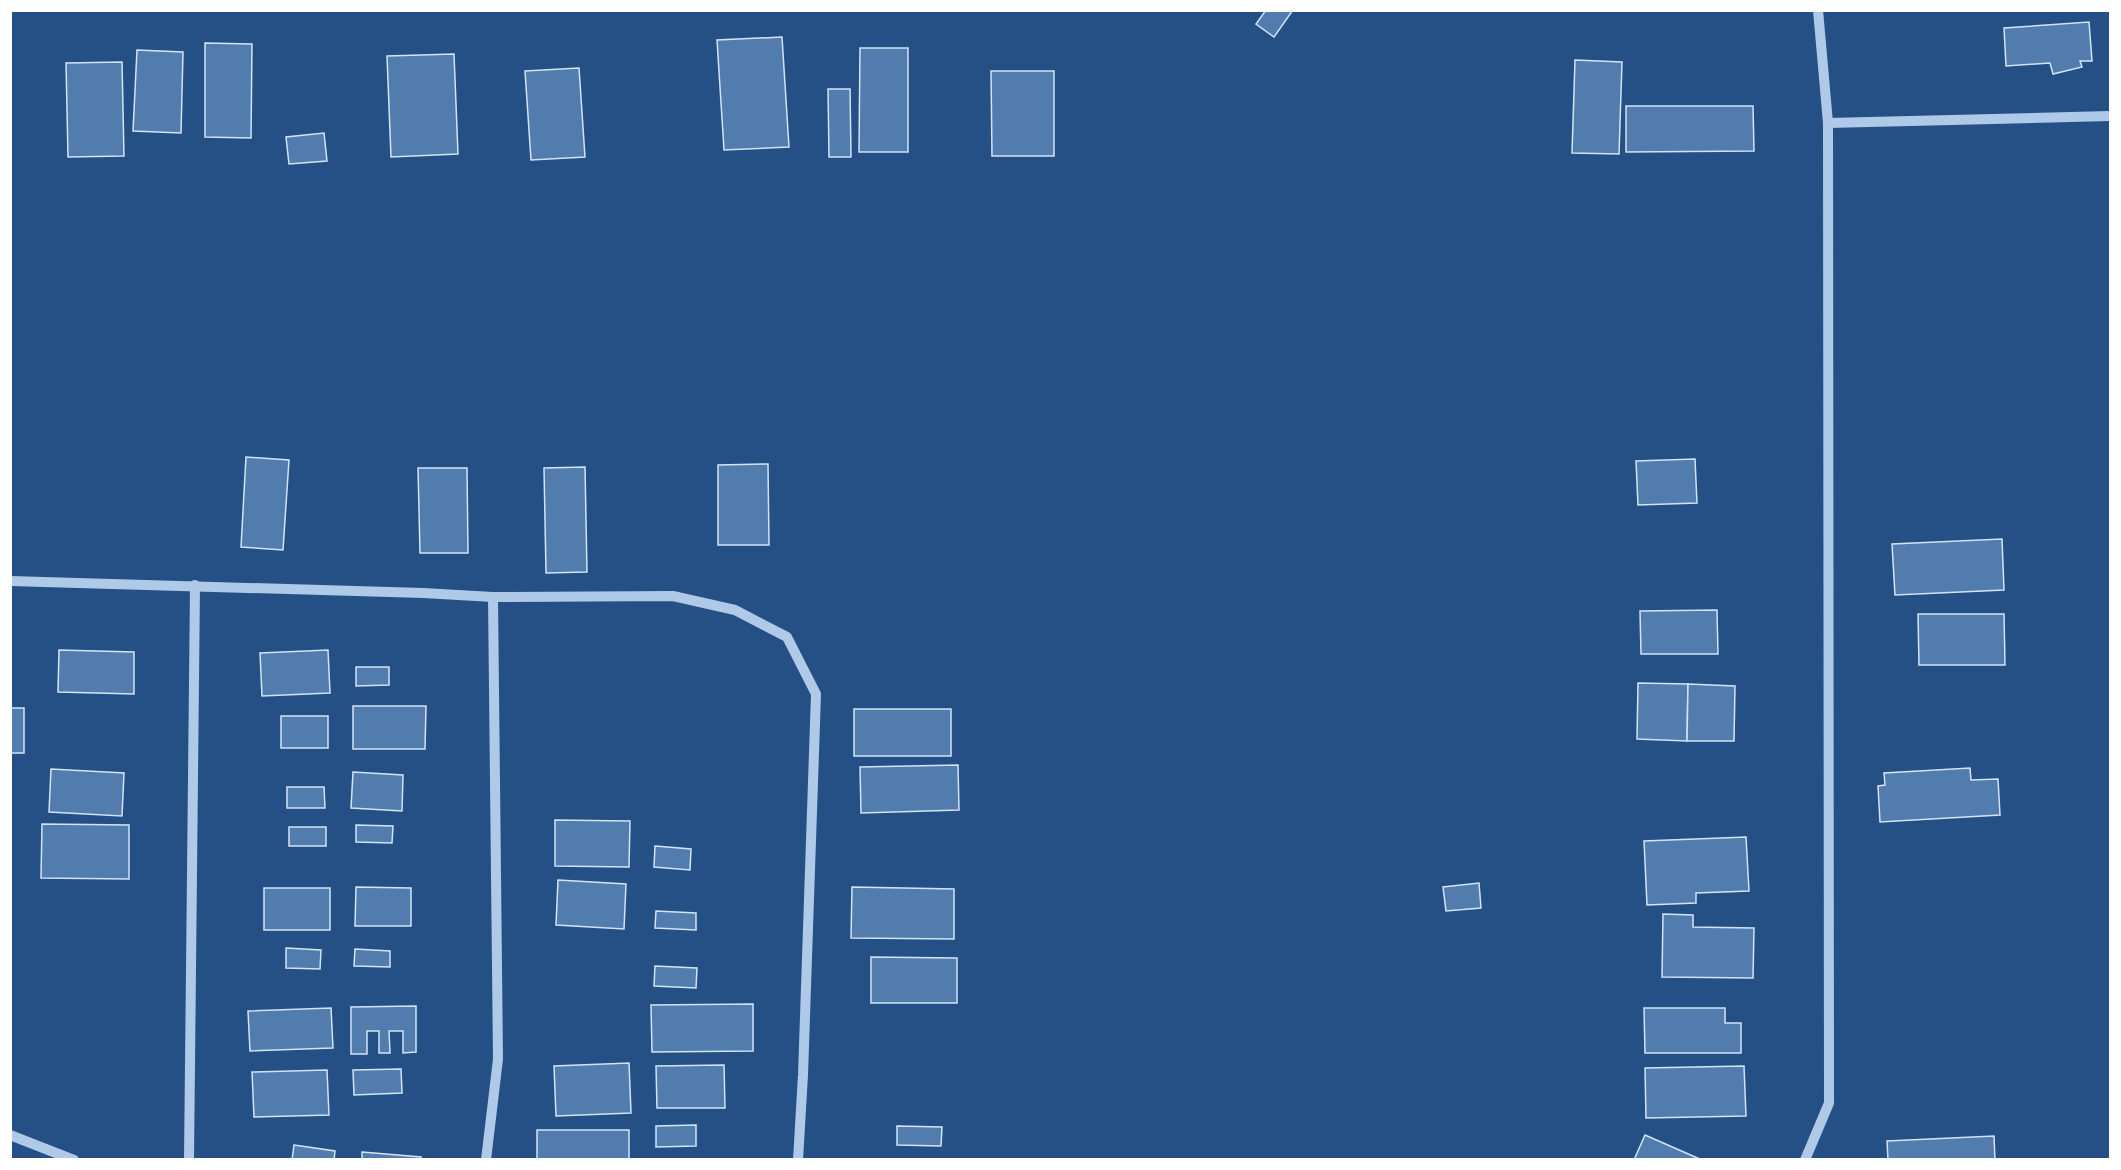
<svg xmlns="http://www.w3.org/2000/svg" width="2121" height="1170" font-family="'Work Sans',sans-serif">
<style>
.building{fill:#527cae;stroke:#d3e3f6;stroke-width:1.5}
.lines{fill:none;stroke-linecap:round;stroke-linejoin:round}
.minor{stroke:#afc9e8;stroke-width:10}
</style>
<rect width="100%" height="100%" fill="#255085"/>
<g class="building">
<polygon points="1266,10 1293,10 1274,37 1256,24"/>
<polygon points="2089,22 2092,61 2080,61 2082,67 2053,74 2050,63 2006,66 2004,28"/>
<polygon points="782,37 789,147 724,150 717,40"/>
<polygon points="205,43 252,44 251,138 205,137"/>
<polygon points="860,48 908,48 908,152 859,152"/>
<polygon points="137,50 183,52 181,133 133,131"/>
<polygon points="454,54 458,154 391,157 387,56"/>
<polygon points="1575,60 1622,62 1619,154 1572,153"/>
<polygon points="122,62 124,156 68,157 66,63"/>
<polygon points="579,68 585,157 531,160 525,71"/>
<polygon points="991,71 1054,71 1054,156 992,156"/>
<polygon points="828,89 850,89 851,157 829,157"/>
<polygon points="1626,106 1753,106 1754,151 1626,152"/>
<polygon points="324,133 327,161 289,164 286,137"/>
<polygon points="246,457 289,460 283,550 241,547"/>
<polygon points="1695,459 1697,503 1638,505 1636,461"/>
<polygon points="768,464 769,545 718,545 718,465"/>
<polygon points="585,467 587,572 546,573 544,468"/>
<polygon points="418,468 467,468 468,553 420,553"/>
<polygon points="2002,539 2004,590 1895,595 1892,544"/>
<polygon points="1717,610 1718,654 1641,654 1640,611"/>
<polygon points="1918,614 2004,614 2005,665 1919,665"/>
<polygon points="59,650 134,652 134,694 58,692"/>
<polygon points="328,650 330,693 262,696 260,653"/>
<polygon points="356,667 389,667 389,685 356,686"/>
<polygon points="1638,683 1688,684 1687,741 1637,739"/>
<polygon points="1688,684 1735,686 1734,741 1687,741"/>
<polygon points="353,706 426,706 425,749 353,749"/>
<rect x="10" y="708" width="14" height="45"/>
<rect x="854" y="709" width="97" height="47"/>
<rect x="281" y="716" width="47" height="32"/>
<polygon points="958,765 959,810 861,813 860,767"/>
<polygon points="1970,768 1971,780 1998,779 2000,815 1880,822 1878,786 1885,785 1884,773"/>
<polygon points="51,769 124,773 122,816 49,812"/>
<polygon points="353,772 403,775 402,811 351,808"/>
<polygon points="287,787 324,787 325,808 287,808"/>
<polygon points="555,820 630,821 629,867 555,866"/>
<polygon points="42,824 129,825 129,879 41,878"/>
<polygon points="356,825 393,826 392,843 356,842"/>
<rect x="289" y="827" width="37" height="19"/>
<polygon points="1746,837 1749,891 1696,893 1696,903 1647,905 1644,841"/>
<polygon points="655,846 691,849 690,870 654,867"/>
<polygon points="558,880 626,884 624,929 556,925"/>
<polygon points="1479,883 1481,908 1446,911 1443,887"/>
<polygon points="356,887 411,888 411,926 355,926"/>
<polygon points="852,887 954,889 954,939 851,938"/>
<rect x="264" y="888" width="66" height="42"/>
<polygon points="656,911 696,913 696,930 655,928"/>
<polygon points="1663,914 1693,915 1693,927 1754,928 1753,978 1662,977"/>
<polygon points="286,948 321,950 320,969 286,968"/>
<polygon points="355,949 390,951 390,967 354,966"/>
<polygon points="871,957 957,958 957,1003 871,1003"/>
<polygon points="655,966 697,968 696,988 654,986"/>
<polygon points="753,1004 753,1051 652,1052 651,1005"/>
<polygon points="416,1006 416,1052 403,1053 403,1031 389,1031 390,1053 379,1053 379,1031 367,1031 367,1054 351,1054 351,1007"/>
<polygon points="331,1008 333,1048 250,1051 248,1011"/>
<polygon points="1644,1008 1725,1008 1725,1023 1741,1023 1741,1053 1645,1053"/>
<polygon points="629,1063 631,1113 556,1116 554,1066"/>
<polygon points="724,1065 725,1108 657,1108 656,1066"/>
<polygon points="1744,1066 1746,1116 1646,1118 1645,1068"/>
<polygon points="401,1069 402,1093 354,1095 353,1070"/>
<polygon points="327,1070 329,1115 254,1117 252,1072"/>
<polygon points="696,1125 696,1146 656,1147 656,1126"/>
<polygon points="897,1126 942,1127 941,1146 897,1145"/>
<rect x="537" y="1130" width="92" height="30"/>
<polygon points="1645,1135 1702,1160 1634,1160"/>
<polygon points="1994,1136 1995,1160 1888,1160 1887,1141"/>
<polygon points="294,1145 335,1151 334,1160 292,1160"/>
<polygon points="362,1152 421,1157 421,1160 362,1160"/>
</g>
<g class="lines">
<g class="minor">
<polyline points="1828,123 2110,116"/>
<polyline points="10,581 423,593 493,597 673,596 735,610 787,637 816,694 803,1075 798,1160"/>
<polyline points="10,1135 74,1160"/>
<polyline points="189,1160 195,585"/>
<polyline points="486,1160 498,1059 493,597"/>
<polyline points="1805,1160 1829,1103 1828,123 1818,10"/>
</g>
</g>
<rect width="2121" height="1170" fill="none" stroke="#ffffff" stroke-width="24"/>
</svg>
